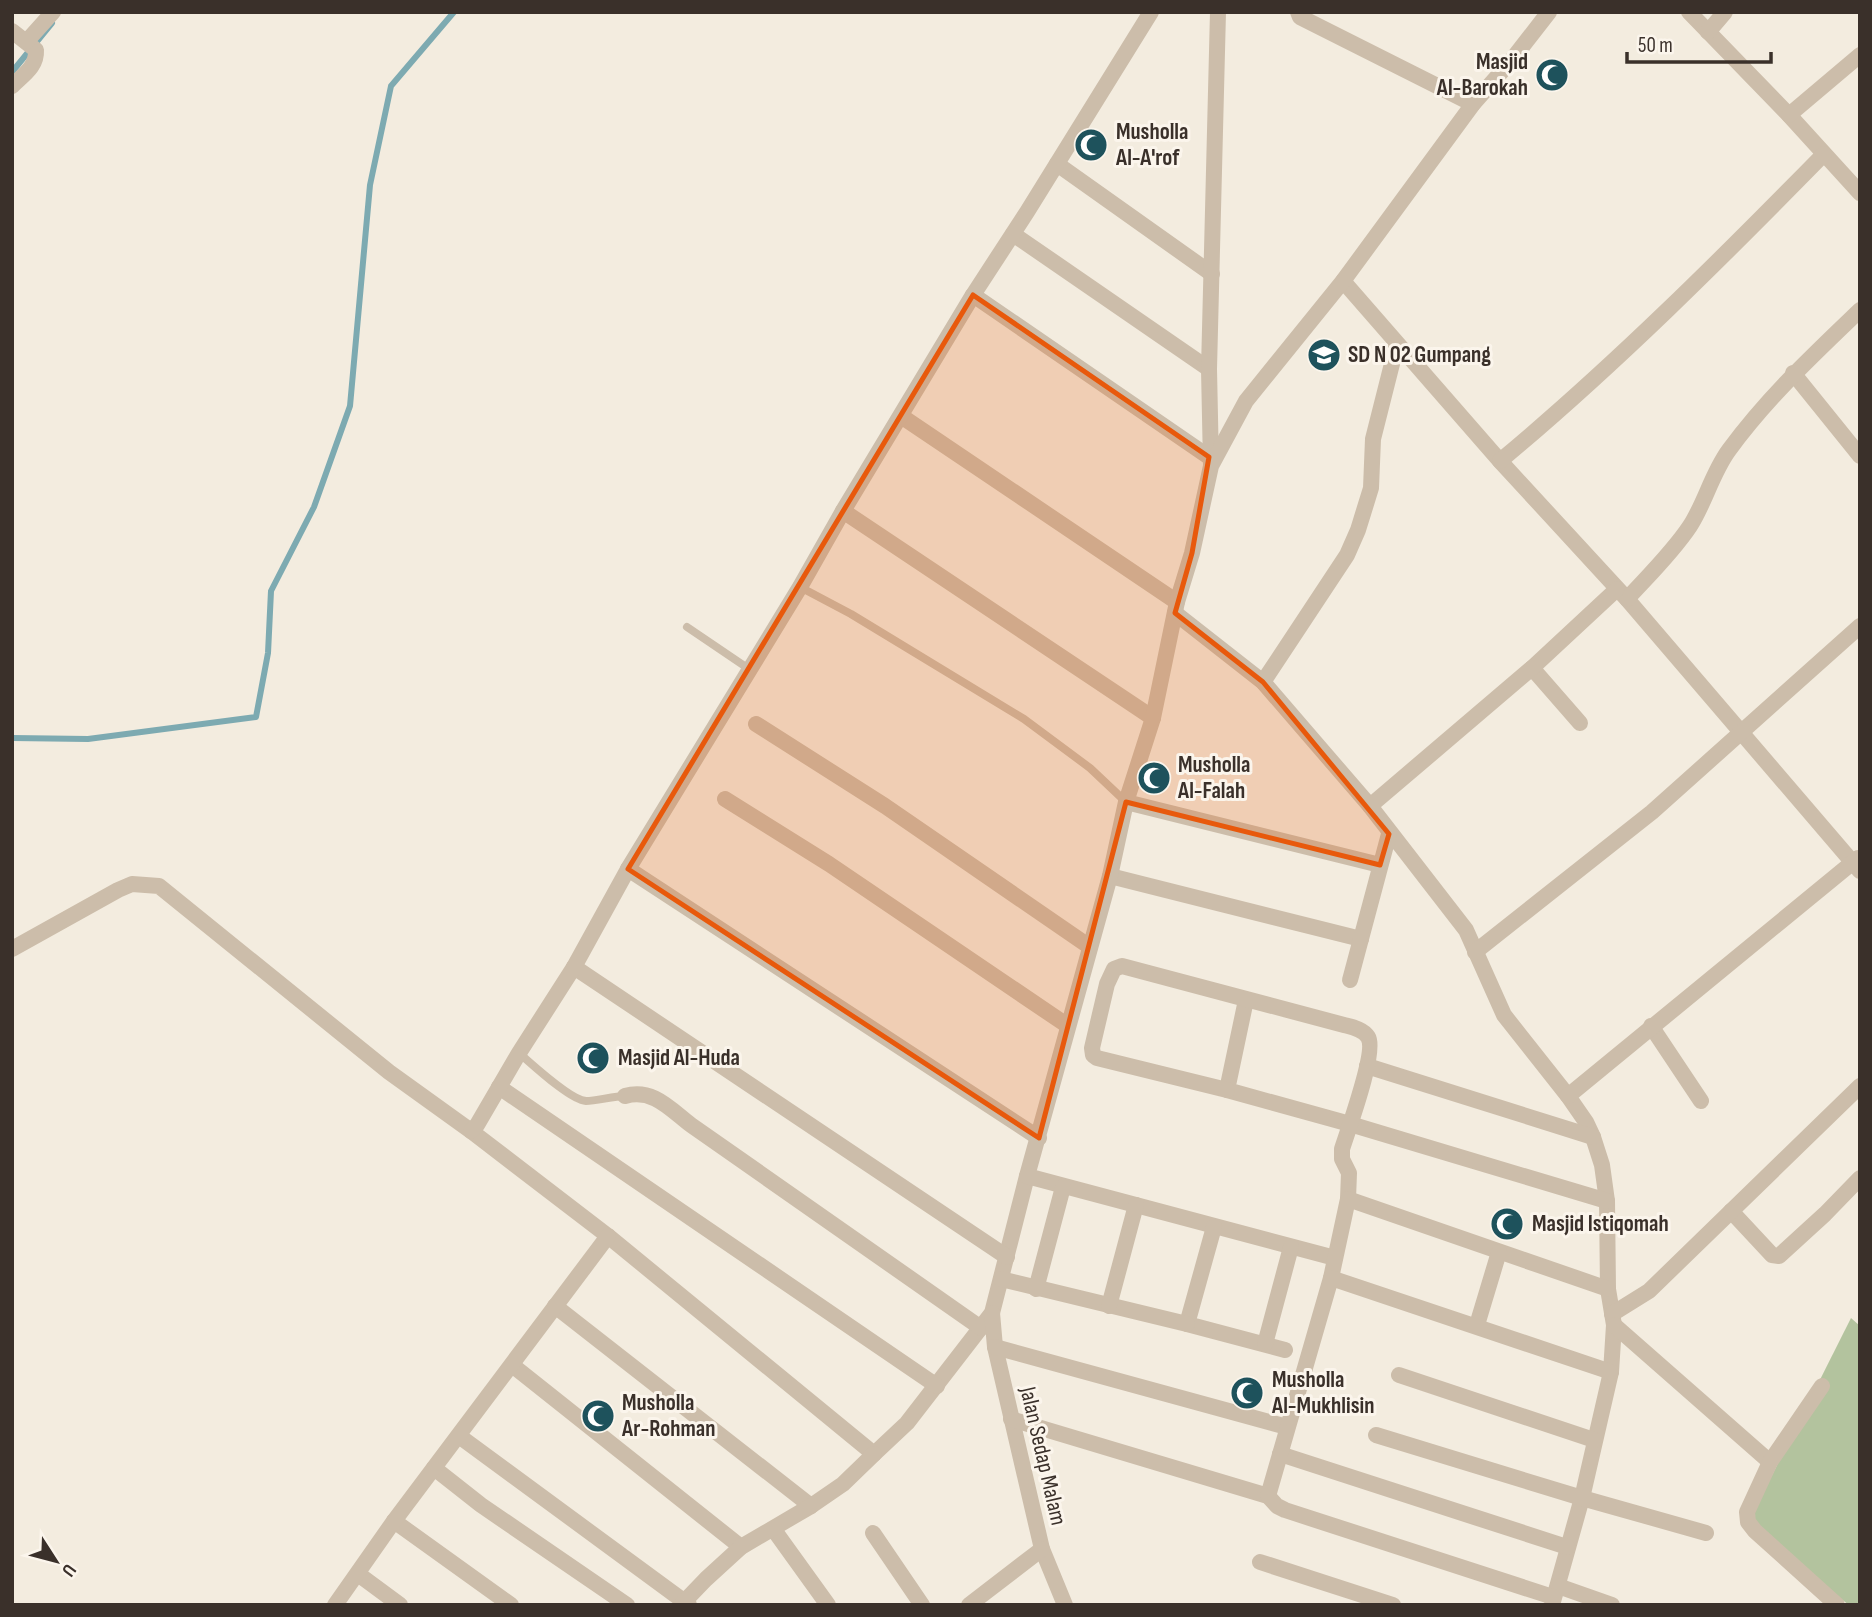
<svg xmlns="http://www.w3.org/2000/svg" width="1872" height="1617" font-family="'Sofia Sans Condensed',sans-serif">
<style>
.green{fill:#b3c39e}
.lines{fill:none;stroke-linecap:round;stroke-linejoin:round}
.stream{stroke:#7daab1;stroke-width:6}
.service{stroke:#ccbdaa;stroke-width:8}
.minor{stroke:#ccbdaa;stroke-width:16}
.marked{fill:#e8590c;fill-opacity:0.2;stroke:#e8590c;stroke-width:5;stroke-linejoin:round}
.labels{text-anchor:middle;dominant-baseline:central;stroke-width:6;stroke-linejoin:round;paint-order:stroke}
.poi-label{font-size:23px;font-weight:bold;fill:#3a302a;stroke:#fbf5ec;text-anchor:start}
.street-label{font-size:23px;fill:#3a302a;stroke:#fbf5ec}
</style>
<rect width="100%" height="100%" fill="#f3ecdf"/>
<polygon class="green" points="1851,1318 1860,1326 1860,1605 1849,1605 1746,1527"/>
<g class="lines">
<g class="stream">
<polyline points="12,72 52,23"/>
<polyline points="12,738 88,739 256,717 268,653 271,591 314,507 350,406 370,185 391,86 454,12"/>
</g>
<g class="service">
<polyline points="800,587 851,614 1024,719 1090,768 1126,802"/>
<polyline points="687,627 749,669"/>
<path d="M519,1053C532,1064 570,1100 586,1101C597,1101 613,1096 625,1096"/>
</g>
<g class="minor">
<polyline points="1298,12 1300,17 1473,104"/>
<polyline points="1689,12 1789,115 1860,193"/>
<path d="M12,31L36,50C37,67 23,75 12,86"/>
<polyline points="1708,32 1725,12"/>
<polyline points="27,41 53,12"/>
<polyline points="1789,115 1860,55"/>
<polyline points="1057,164 1212,274"/>
<polyline points="1013,234 1209,369"/>
<polyline points="1343,281 1500,461 1627,599 1860,871"/>
<polyline points="973,295 1209,457"/>
<polyline points="1793,373 1860,456"/>
<polyline points="901,416 1177,602"/>
<path d="M1500,461C1614,366 1720,260 1824,154"/>
<polyline points="1211,465 1209,369 1218,12"/>
<polyline points="843,511 1153,718"/>
<path d="M1627,599C1648,576 1672,553 1690,526C1705,503 1712,473 1729,450C1767,398 1813,355 1860,310"/>
<polyline points="1175,613 1263,682 1370,806 1466,930 1504,1015 1568,1096 1586,1122 1593,1137 1602,1165 1607,1201 1608,1289 1614,1325 1611,1372 1582,1498 1552,1605"/>
<polyline points="1532,668 1580,723"/>
<polyline points="1263,682 1347,555 1358,530 1371,488 1373,439 1397,344"/>
<polyline points="756,724 885,806 1090,947"/>
<polyline points="725,799 829,864 1068,1026"/>
<polyline points="1126,802 1380,865"/>
<polyline points="1370,806 1532,668 1617,589"/>
<polyline points="628,869 1039,1138"/>
<polyline points="1110,876 1361,939"/>
<polyline points="12,949 118,890 132,884 159,886 389,1072 471,1131 608,1236 874,1454 907,1423 992,1313 1027,1176 1110,876 1126,802 1153,718 1177,602 1192,553 1211,466 1246,401 1343,281 1473,104 1511,61 1549,12"/>
<polyline points="1475,952 1652,812 1860,626"/>
<polyline points="574,967 1007,1257"/>
<polyline points="1350,980 1389,834"/>
<polyline points="1246,1000 1227,1090 1350,1124 1607,1201"/>
<polyline points="1651,1026 1701,1101"/>
<polyline points="1367,1066 1593,1137"/>
<polyline points="499,1087 937,1386"/>
<path d="M1227,1090L1097,1058L1093,1055L1092,1048L1107,984L1114,969L1122,966L1344,1025C1352,1027 1363,1029 1368,1037C1377,1051 1348,1130 1342,1149V1159L1349,1173L1348,1199"/>
<path d="M625,1096C653,1088 670,1109 691,1125L981,1328"/>
<polyline points="1568,1096 1858,858"/>
<polyline points="471,1131 477,1125 519,1053 574,967 628,869 800,587 843,511 973,295 1027,212 1151,12"/>
<polyline points="1027,1176 1335,1258"/>
<polyline points="1731,1211 1772,1255 1779,1256 1825,1214 1860,1178"/>
<polyline points="1214,1227 1187,1324 1285,1350"/>
<polyline points="1331,1278 1348,1199 1608,1289"/>
<polyline points="1001,1279 1187,1324"/>
<polyline points="1036,1289 1063,1187"/>
<polyline points="555,1306 811,1506"/>
<polyline points="1109,1306 1136,1205"/>
<polyline points="992,1313 995,1347 1042,1549 1065,1605"/>
<polyline points="1612,1314 1649,1291 1860,1086"/>
<polyline points="1477,1325 1499,1252"/>
<polyline points="1614,1325 1770,1462"/>
<polyline points="1265,1344 1291,1247"/>
<polyline points="995,1347 1287,1427"/>
<polyline points="512,1365 741,1547"/>
<polyline points="1399,1375 1594,1440"/>
<polyline points="1822,1386 1770,1462 1747,1512 1748,1522 1755,1531 1837,1605"/>
<polyline points="1011,1419 1268,1496"/>
<polyline points="1376,1435 1582,1498 1706,1533"/>
<polyline points="459,1436 689,1605"/>
<polyline points="1280,1454 1567,1547"/>
<polyline points="434,1468 481,1505 627,1605"/>
<polyline points="394,1521 511,1605"/>
<polyline points="774,1530 828,1605"/>
<polyline points="873,1533 922,1605"/>
<polyline points="1260,1562 1393,1605"/>
<polyline points="358,1574 400,1605"/>
<polyline points="1558,1586 1612,1605"/>
<polyline points="1553,1597 1285,1510 1277,1506 1268,1496 1331,1278 1611,1372"/>
<polyline points="335,1605 394,1521 608,1236"/>
<polyline points="681,1605 706,1579 741,1547 811,1506 843,1484 874,1454"/>
<polyline points="969,1605 1042,1549"/>
</g>
</g>
<path class="marked" d="M973,295L1209,457L1192,553L1175,613L1263,682L1389,834L1380,865L1126,802L1039,1138L628,869Z"/>
<defs>
<symbol id="mosque-disc" viewBox="-11 -11 22 22"><circle r="9.5" fill="#1e525c" stroke="#fbf5ec"/><path d="M3.5-4.9A6 6 0 1 0 3.5 4.9A5 5 0 1 1 3.5-4.9Z" fill="#fff"/></symbol>
<symbol id="school-disc" viewBox="-11 -11 22 22"><circle r="9.5" fill="#1e525c" stroke="#fbf5ec"/><path d="M0-5L7-2L0 1L-7-2ZM-4 1L0 2.5L4 1V4Q0 6-4 4Z" fill="#fff"/></symbol>
</defs>
<g fill-rule="evenodd">
<use href="#mosque-disc" x="1533" y="56" width="38" height="38"/>
<use href="#mosque-disc" x="1072" y="126" width="38" height="38"/>
<use href="#school-disc" x="1305" y="336" width="38" height="38"/>
<use href="#mosque-disc" x="1135" y="759" width="38" height="38"/>
<use href="#mosque-disc" x="574" y="1039" width="38" height="38"/>
<use href="#mosque-disc" x="1488" y="1205" width="38" height="38"/>
<use href="#mosque-disc" x="1228" y="1374" width="38" height="38"/>
<use href="#mosque-disc" x="579" y="1397" width="38" height="38"/>
</g>
<g class="labels">
<g class="poi-label">
<text x="1528" y="62" text-anchor="end">Masjid<tspan x="1528" dy="26">Al-Barokah</tspan></text>
<text x="1116" y="132">Musholla<tspan x="1116" dy="26">Al-A'rof</tspan></text>
<text x="1348" y="355">SD N 02 Gumpang</text>
<text x="1178" y="765">Musholla<tspan x="1178" dy="26">Al-Falah</tspan></text>
<text x="618" y="1058">Masjid Al-Huda</text>
<text x="1532" y="1224">Masjid Istiqomah</text>
<text x="1272" y="1380">Musholla<tspan x="1272" dy="26">Al-Mukhlisin</tspan></text>
<text x="622" y="1403">Musholla<tspan x="622" dy="26">Ar-Rohman</tspan></text>
</g>
<g class="street-label">
<text transform="translate(1043 1456) rotate(77)">Jalan Sedap Malam</text>
</g>
</g>
<rect width="1872" height="1617" fill="none" stroke="#3a302a" stroke-width="28"/>
<g transform="translate(56 1561) rotate(126)" stroke="#fbf5ec" stroke-width="5" paint-order="stroke">
<path d="M0-5L12 26L0 18L-12 26Z" fill="#3a302a"/>
<text y="-10" font-size="19" font-weight="bold" text-anchor="middle" fill="#3a302a">U</text>
</g>
<path d="M1627 52v10h144v-10" fill="none" stroke="#3a302a" stroke-width="3.5"/>
<text x="1638" y="52" font-size="21" fill="#3a302a" stroke="#fbf5ec" stroke-width="5" paint-order="stroke">50 m</text>
</svg>
